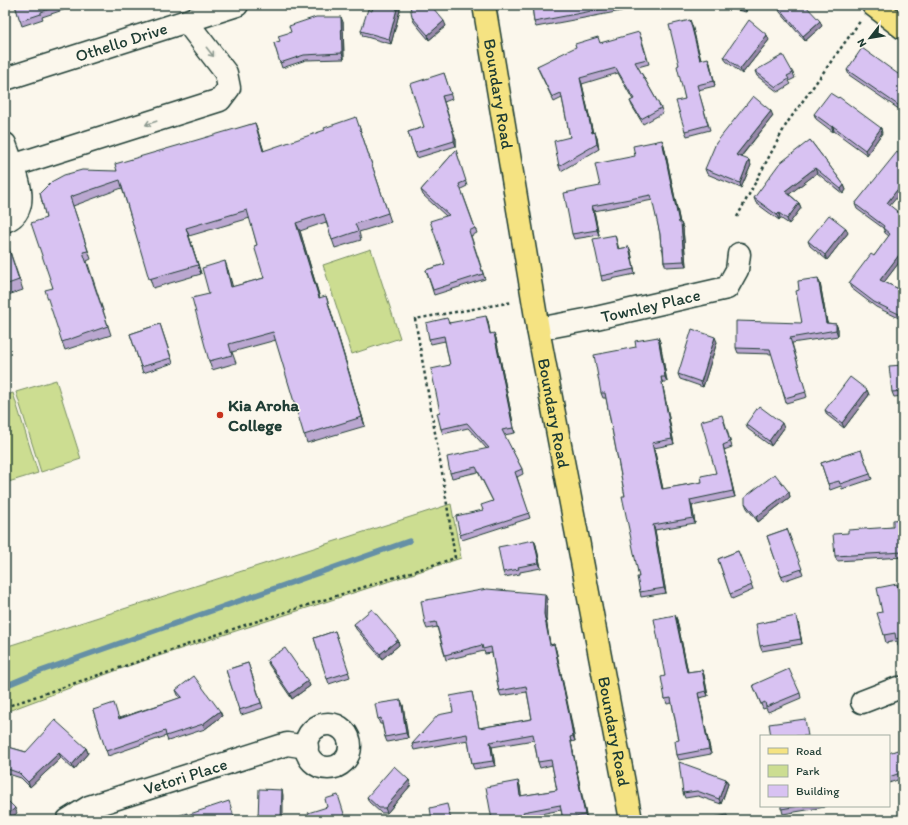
<svg xmlns="http://www.w3.org/2000/svg" width="908" height="825" font-family="Itim,sans-serif">
<style>
.green{fill:#ccdd91;stroke:#768d62}
.lines{fill:none;stroke-linecap:round;stroke-linejoin:round}
.stream{stroke:#6590a6;stroke-width:5.5}
.minor-casing{stroke:#1f3d34;stroke-width:25}
.major-casing{stroke:#1f3d34;stroke-width:25}
.path{stroke:#1f3d34;stroke-width:2.5;stroke-dasharray:3 3;stroke-linecap:butt}
.minor{stroke:#fbf7ec;stroke-width:22}
.major{stroke:#f5e382;stroke-width:22}
.wall{fill:#baa7d0;stroke:#1f3d34}
.shaded-wall{fill:#9788a9;stroke:#1f3d34}
.building{fill:#d8c2f2;stroke:#1f3d34}
.oneway{stroke:#8d9a90}
.poi-dot{fill:#c8321e;stroke:#fbf7ec;stroke-width:1.5}
.labels{text-anchor:middle;dominant-baseline:central;stroke-width:3;stroke-linejoin:round;paint-order:stroke}
.street-label{font-size:17px;fill:#1f3d34;stroke:#fbf7ec}
.poi-label{font-size:17px;font-weight:bold;fill:#1f3d34;stroke:#fbf7ec;text-anchor:start}
</style>
<rect width="100%" height="100%" fill="#fbf7ec"/>
<filter id="ink" filterUnits="userSpaceOnUse"><feTurbulence type="fractalNoise" baseFrequency=".025" numOctaves="2"/><feDisplacementMap in="SourceGraphic" scale="8" xChannelSelector="R" yChannelSelector="G"/><feConvolveMatrix kernelMatrix="1 2 1 2 8 2 1 2 1" color-interpolation-filters="sRGB"/></filter>
<g filter="url(#ink)">
<g class="green">
<polygon points="371,249 400,338 352,354 323,265"/>
<polygon points="56,380 81,459 41,472 16,392"/>
<polygon points="13,393 38,473 5,483 5,396"/>
<polygon points="451,504 461,558 131,665 8,711 5,714 5,647"/>
</g>
<g class="lines">
<polyline class="stream" points="5,686 41,671 409,541"/>
<defs>
<g id="minor">
<path id="s1" d="M5,79L237,5"/>
<path d="M5,144C12,165 36,209 5,221"/>
<polyline points="12,166 220,100 229,88 226,73 186,21"/>
<path id="s2" d="M538,329L596,318L727,288L737,270L739,254"/>
<polyline points="862,702 898,688 903,688"/>
<circle cx="328" cy="746" r="22"/>
<path id="s3" d="M68,820L89,807L287,744L307,747"/>
</g>
<g id="major">
<path id="s4" d="M484,5L538,329L631,820"/>
<polyline points="873,5 903,28"/>
</g>
</defs>
<use href="#minor" class="minor-casing"/>
<use href="#major" class="major-casing"/>
<g class="path">
<polyline points="737,217 787,123 861,20"/>
<polyline points="5,707 242,626 455,558 443,478 415,319 513,302"/>
</g>
<use href="#minor" class="minor"/>
<use href="#major" class="major"/>
</g>
<g class="wall">
<polygon points="15,5 78,5 42,17 43,19 22,26"/>
<polygon points="433,5 434,10 446,26 429,40 414,22 412,17"/>
<polygon points="532,5 632,5 632,9 536,27 534,22"/>
<polygon points="723,5 748,5 746,12 723,7"/>
<polygon points="778,7 822,26 805,41 780,12"/>
<polygon points="400,10 391,44 363,36 361,31 372,11"/>
<polygon points="343,22 344,59 306,60 282,68 274,43"/>
<polygon points="692,25 701,60 710,63 715,86 698,90 710,130 687,136 685,131 685,99 679,65"/>
<polygon points="641,37 649,64 638,67 661,108 663,113 643,124 632,106 630,101 633,100 618,73 582,84 593,133 595,132 597,137 599,149 561,171 559,166 570,137 562,98 554,102 539,71 537,66 600,43"/>
<polygon points="769,40 742,74 726,61 724,56"/>
<polygon points="847,70 903,75 903,112 849,75"/>
<polygon points="755,71 793,73 795,78 789,81 791,84 778,92 757,76"/>
<polygon points="444,73 452,99 444,102 456,140 456,146 417,158 408,132 424,127"/>
<polygon points="814,114 882,133 867,155 834,131 833,132 816,119"/>
<polygon points="773,116 741,157 751,165 741,188 707,174 705,169"/>
<polygon points="255,123 264,151 359,126 391,222 359,232 361,240 335,248 326,222 300,231 320,298 329,305 365,426 307,443 276,340 232,352 236,363 212,370 209,361 209,294 228,270 232,287 264,278 257,245 250,218 189,236 201,274 153,288 122,188 73,206 91,259 87,261 111,335 65,350 62,342 53,288 46,218 40,193 117,171"/>
<polygon points="810,140 844,185 846,190 843,194 817,173 789,194 799,203 801,208 789,224 780,218 779,220 756,203 754,198"/>
<polygon points="664,145 680,223 681,223 683,228 686,266 666,267 664,262 663,251 661,246 660,234 653,200 594,211 599,235 574,239 572,234 600,186 635,156"/>
<polygon points="456,150 467,186 461,189 477,233 471,236 485,279 434,295 426,270 445,264 446,216 423,195 421,190"/>
<polygon points="899,154 890,206 903,216 903,261 901,260 884,282 903,291 903,320 876,307 851,288 849,283 874,256 889,236 885,233 883,228 857,209 855,204"/>
<polygon points="848,233 827,260 810,246 808,241"/>
<polygon points="615,235 619,249 629,247 631,252 635,274 602,281 601,276"/>
<polygon points="5,237 23,290 5,296"/>
<polygon points="820,283 827,323 836,324 838,329 838,336 792,343 807,397 786,403 772,354 738,353 736,348 802,323 799,290"/>
<polygon points="488,321 490,334 496,338 515,433 504,435 522,469 523,474 517,477 530,518 462,540 460,535 483,510 493,501 478,472 452,478 450,473 487,449 468,428 443,434 441,429 440,412 450,365 445,341 431,344 429,339 449,323"/>
<polygon points="160,324 173,363 143,373 130,334"/>
<polygon points="658,337 660,342 667,382 662,382 674,444 654,448 663,489 702,482 716,473 724,420 732,447 724,450 735,497 692,506 695,523 655,530 666,593 641,597 640,592 639,577 625,496 606,398 603,398 601,393 636,347"/>
<polygon points="717,342 703,387 680,379 678,374"/>
<polygon points="903,365 903,396 894,397 892,392"/>
<polygon points="867,390 869,395 844,428 827,415 825,410"/>
<polygon points="746,424 784,428 771,446 748,429"/>
<polygon points="861,450 872,479 842,489 841,486 830,490 821,463"/>
<polygon points="789,492 790,497 758,522 747,508 745,503"/>
<polygon points="903,519 903,557 837,561 835,556 848,533 893,527"/>
<polygon points="787,529 803,574 783,581 767,536"/>
<polygon points="534,540 536,545 541,568 520,572 520,574 505,577 503,572"/>
<polygon points="738,551 753,590 732,599 718,559"/>
<polygon points="900,592 902,605 903,605 903,645 898,646 897,641 886,643 884,635 882,612"/>
<polygon points="547,599 546,619 550,645 554,644 556,650 571,719 575,741 571,742 587,820 563,820 561,810 525,817 526,820 492,820 518,781 520,786 521,796 557,790 552,765 540,768 538,762 534,740 492,747 495,766 474,769 472,764 468,740 414,750 412,744 453,712 472,692 473,697 479,728 532,719 527,692 501,696 499,691 492,653 485,654 484,651 446,660 437,627 427,629 425,624"/>
<polygon points="675,615 677,620 688,672 702,670 704,675 708,696 699,698 711,754 679,760 677,755 679,740 672,703 667,704 665,699 665,676"/>
<polygon points="796,616 798,621 802,644 762,651 760,646"/>
<polygon points="354,624 398,640 399,645 382,659 356,629"/>
<polygon points="335,631 350,677 329,684 314,638"/>
<polygon points="267,660 308,681 310,686 292,699 269,665"/>
<polygon points="248,663 263,708 241,715 226,670"/>
<polygon points="753,685 800,693 801,698 768,712 766,708 763,709"/>
<polygon points="176,690 220,711 222,716 205,729 168,741 166,736 108,756 93,710 119,718 180,698 178,695"/>
<polygon points="403,705 408,738 387,742 385,737 382,724 380,724 378,719"/>
<polygon points="5,746 26,752 86,748 88,753 74,770 61,758 30,787 21,778 5,773"/>
<polygon points="903,749 903,778 889,783 889,753"/>
<polygon points="726,779 728,784 721,804 698,796 685,798 683,793"/>
<polygon points="409,780 411,785 387,813 381,813 369,802 367,797"/>
<polygon points="781,806 825,806 825,807 783,814"/>
</g>
<g class="shaded-wall">
<polygon points="398,5 400,10 391,44 389,39"/>
<polygon points="745,5 748,5 746,12 744,7"/>
<polygon points="341,17 343,22 344,59 342,53"/>
<polygon points="690,20 692,25 702,65 700,60"/>
<polygon points="444,21 446,26 429,40 428,35"/>
<polygon points="820,21 822,26 805,41 803,36"/>
<polygon points="767,35 769,40 742,74 740,69"/>
<polygon points="708,58 710,63 715,86 714,81"/>
<polygon points="580,78 582,84 594,138 592,133"/>
<polygon points="442,96 456,140 456,146 454,141"/>
<polygon points="903,104 903,112 901,107"/>
<polygon points="771,111 773,116 738,160 736,155"/>
<polygon points="255,123 258,131 266,160 263,151"/>
<polygon points="833,126 834,131 833,132 832,127"/>
<polygon points="881,128 882,133 867,155 865,150"/>
<polygon points="595,132 597,137 599,149 597,144"/>
<polygon points="662,140 664,145 681,228 679,223"/>
<polygon points="749,160 751,165 741,188 740,183"/>
<polygon points="815,168 817,173 787,196 785,191"/>
<polygon points="903,182 903,190 888,208 887,203"/>
<polygon points="844,185 846,190 843,194 841,189"/>
<polygon points="799,203 801,208 789,224 787,219"/>
<polygon points="592,206 594,211 599,235 597,230"/>
<polygon points="779,213 780,218 779,220 777,215"/>
<polygon points="296,223 300,231 322,306 319,298"/>
<polygon points="681,223 683,228 686,266 684,261"/>
<polygon points="186,228 189,236 201,274 198,265"/>
<polygon points="846,228 848,233 827,260 825,255"/>
<polygon points="629,247 631,252 635,274 634,269"/>
<polygon points="899,255 901,260 882,285 880,280"/>
<polygon points="225,261 228,270 235,295 231,287"/>
<polygon points="818,278 820,283 828,328 826,323"/>
<polygon points="326,296 329,305 365,426 362,417"/>
<polygon points="486,316 488,321 491,339 490,334"/>
<polygon points="836,324 838,329 838,336 836,330"/>
<polygon points="494,333 496,338 515,433 513,428"/>
<polygon points="658,337 660,342 667,382 665,377"/>
<polygon points="715,337 717,342 703,387 701,382"/>
<polygon points="661,377 662,382 674,444 672,439"/>
<polygon points="867,390 869,395 844,428 842,423"/>
<polygon points="782,423 784,428 771,446 769,441"/>
<polygon points="652,443 654,448 664,494 662,489"/>
<polygon points="723,445 724,450 735,497 733,491"/>
<polygon points="789,492 790,497 758,522 756,517"/>
<polygon points="690,500 692,506 695,523 693,518"/>
<polygon points="653,525 655,530 666,593 664,588"/>
<polygon points="534,540 536,545 541,568 539,563"/>
<polygon points="897,584 900,592 903,608 901,605"/>
<polygon points="545,594 547,599 546,619 551,651 550,645 544,614"/>
<polygon points="675,615 677,620 689,677 687,672"/>
<polygon points="796,616 798,621 802,644 801,639"/>
<polygon points="398,640 399,645 382,659 380,654"/>
<polygon points="554,644 556,650 575,741 573,736"/>
<polygon points="702,670 704,675 708,696 706,691"/>
<polygon points="308,681 310,686 292,699 290,694"/>
<polygon points="698,693 699,698 711,754 709,749"/>
<polygon points="401,700 403,705 408,738 406,733"/>
<polygon points="220,711 222,716 205,729 203,724"/>
<polygon points="570,737 571,742 587,820 585,815"/>
<polygon points="490,742 492,747 495,766 493,761"/>
<polygon points="86,748 88,753 74,770 72,765"/>
<polygon points="59,753 61,758 30,787 28,782"/>
<polygon points="726,779 728,784 721,804 719,799"/>
<polygon points="409,780 411,785 387,813 385,808"/>
<polygon points="518,781 520,786 522,801 520,796"/>
<polygon points="282,790 283,795 283,820 281,820"/>
<polygon points="15,808 17,813 9,820 5,820 5,817"/>
</g>
<g class="building">
<polygon points="15,5 60,5 41,12 41,14 20,21"/>
<polygon points="373,5 398,5 389,39 361,31 368,9 372,11"/>
<polygon points="410,5 432,5 433,8 444,21 428,35 412,17"/>
<polygon points="532,5 623,5 534,22"/>
<polygon points="735,5 745,5 744,7"/>
<polygon points="780,5 805,5 820,21 803,36 778,7"/>
<polygon points="316,17 341,17 342,53 304,55 280,63 274,43 280,41 278,36 291,32 289,26"/>
<polygon points="690,20 700,60 708,58 714,81 697,85 708,125 685,131 676,101 685,99 677,66 679,65 669,25"/>
<polygon points="749,20 767,35 740,69 724,56"/>
<polygon points="639,32 647,59 635,62 661,108 641,119 630,101 634,99 616,68 580,78 592,133 595,132 597,144 559,166 554,141 570,137 561,93 552,97 537,66 576,47 575,44 598,37 600,43"/>
<polygon points="862,48 898,74 900,73 903,75 903,104 901,107 847,70"/>
<polygon points="783,55 793,73 787,76 789,79 776,87 755,71"/>
<polygon points="444,73 451,94 442,96 454,135 454,141 415,153 408,132 424,127 410,84"/>
<polygon points="830,93 838,98 839,97 881,128 865,150 833,126 832,127 814,114"/>
<polygon points="753,96 771,111 736,155 749,160 740,183 705,169 716,143"/>
<polygon points="356,117 388,213 355,224 358,231 332,240 324,214 296,223 319,298 326,296 362,417 304,435 273,332 229,344 232,355 209,361 192,298 209,294 202,268 225,261 231,287 264,278 254,246 257,245 247,210 186,228 198,265 149,279 120,180 70,197 88,251 83,252 108,326 62,342 45,290 53,288 31,223 46,218 40,193 51,182 64,175 82,170 117,171 115,164 255,123 263,151 325,130 324,128"/>
<polygon points="662,140 679,223 681,223 684,261 664,262 663,246 661,246 660,234 651,195 592,206 597,230 572,234 564,193 600,186 595,164 635,156 633,146"/>
<polygon points="810,140 844,185 841,189 815,168 785,191 799,203 787,219 779,213 777,215 754,198 779,164"/>
<polygon points="903,149 903,182 887,203 903,216 903,257 899,255 880,280 903,291 903,316 874,302 849,283 871,254 874,256 890,234 883,228 884,226 855,204 897,152 899,154"/>
<polygon points="456,150 466,181 459,184 475,228 469,231 483,274 433,290 426,270 445,264 430,221 449,215 421,190"/>
<polygon points="829,215 846,228 825,255 808,241"/>
<polygon points="615,235 618,249 629,247 634,269 601,276 593,239"/>
<polygon points="5,237 19,280 5,285"/>
<polygon points="818,278 826,323 836,324 836,330 790,338 806,392 785,398 770,349 736,348 736,321 802,323 796,291 799,290 798,281"/>
<polygon points="486,316 490,334 494,333 513,428 502,430 522,469 515,472 529,513 460,535 456,516 483,510 481,505 493,501 476,467 450,473 447,457 489,448 467,423 441,429 437,413 440,412 431,369 450,365 444,336 429,339 426,323 447,318 449,323"/>
<polygon points="160,324 171,358 141,367 130,334"/>
<polygon points="692,329 715,337 701,382 678,374"/>
<polygon points="658,337 665,377 661,377 672,439 652,443 662,489 702,482 701,476 716,473 701,421 722,415 730,442 723,445 733,491 690,500 693,518 653,525 664,588 640,592 637,577 639,577 622,496 625,496 605,393 601,393 594,355 636,347 635,341"/>
<polygon points="903,365 903,391 892,392 889,366"/>
<polygon points="850,377 867,390 842,423 825,410"/>
<polygon points="759,406 782,423 769,441 746,424"/>
<polygon points="861,450 870,474 840,484 839,481 828,484 821,463"/>
<polygon points="775,474 789,492 756,517 745,503 745,497"/>
<polygon points="903,519 903,552 835,556 833,534 848,533 848,530 893,527 893,520"/>
<polygon points="787,529 802,569 781,576 767,536"/>
<polygon points="534,540 539,563 518,567 519,569 503,572 498,547"/>
<polygon points="738,551 752,585 730,594 718,559"/>
<polygon points="897,584 901,605 903,605 903,637 896,639 895,633 884,635 877,613 882,612 877,588"/>
<polygon points="487,589 545,594 544,614 550,645 554,644 569,714 573,736 570,737 585,815 563,819 560,805 523,812 525,820 492,820 486,787 518,781 520,796 557,790 551,760 538,762 533,734 490,742 493,761 472,764 467,734 412,744 438,715 453,712 450,696 472,692 479,728 532,719 526,686 499,691 491,647 483,649 482,645 445,655 436,622 425,624 421,601"/>
<polygon points="372,609 398,640 380,654 354,624"/>
<polygon points="675,615 687,672 702,670 706,691 698,693 709,749 677,755 675,741 679,740 671,698 665,699 661,677 665,676 654,619"/>
<polygon points="796,616 801,639 760,646 756,624"/>
<polygon points="335,631 349,672 327,679 314,638"/>
<polygon points="285,648 308,681 290,694 267,660"/>
<polygon points="248,663 261,703 239,710 226,670"/>
<polygon points="789,669 800,693 766,707 765,702 761,704 753,685"/>
<polygon points="194,676 220,711 203,724 166,736 165,731 106,751 93,710 114,703 119,719 182,697 176,690"/>
<polygon points="401,700 406,733 385,737 381,718 378,719 375,704"/>
<polygon points="805,719 808,736 771,736 769,724"/>
<polygon points="55,720 86,748 72,765 59,753 28,782 19,773 5,768 5,746 26,752"/>
<polygon points="903,734 903,746 899,736"/>
<polygon points="903,748 903,772 889,777 889,753"/>
<polygon points="679,762 726,779 719,799 697,791 683,793"/>
<polygon points="394,766 409,780 385,808 379,808 367,797"/>
<polygon points="259,789 282,790 281,820 258,820"/>
<polygon points="338,795 346,820 311,820 308,813 327,807 325,799"/>
<polygon points="5,798 15,808 5,817"/>
<polygon points="229,801 235,820 165,820 187,813 187,815"/>
<polygon points="447,804 451,820 432,820 430,808"/>
<polygon points="781,806 800,806 781,809"/>
<polygon points="727,815 728,820 701,820"/>
<polygon points="424,817 424,820 407,820"/>
</g>
<defs><path id="oneway-shaft" d="M-6 0H5M1.5-3L5.5 0L1.5 3" fill="none" stroke-width="1.6" stroke-linecap="round" stroke-linejoin="round"/></defs>
<g class="oneway">
<use href="#oneway-shaft" transform="translate(210 52) rotate(52)"/>
<use href="#oneway-shaft" transform="translate(151 123) rotate(162)"/>
</g>
</g>
<circle class="poi-dot" cx="220" cy="415" r="4"/>
<g class="labels">
<g class="street-label">
<text stroke="none"><textPath href="#s1" startOffset="122">Othello Drive</textPath></text>
<text stroke="none"><textPath href="#s4" startOffset="90">Boundary Road</textPath></text>
<text stroke="none"><textPath href="#s2" startOffset="115">Townley Place</textPath></text>
<text stroke="none"><textPath href="#s4" startOffset="414">Boundary Road</textPath></text>
<text stroke="none"><textPath href="#s4" startOffset="738">Boundary Road</textPath></text>
<text stroke="none"><textPath href="#s3" startOffset="126">Vetori Place</textPath></text>
</g>
<g class="poi-label">
<text x="228" y="405">Kia Aroha<tspan x="228" dy="20">College</tspan></text>
</g>
</g>
<rect width="908" height="825" fill="none" stroke="#fbf7ec" stroke-width="20"/>
<rect x="10" y="10" width="888" height="805" fill="none" stroke="#1f3d34" stroke-width="1.5" filter="url(#ink)"/>
<rect x="760" y="735" width="130" height="72" fill="#fbf7ec" stroke="#a3ada2"/>
<rect x="768" y="748" width="20" height="6" fill="#f5e382" stroke="#a3ada2"/>
<text x="796" y="755" font-size="12" fill="#1f3d34">Road</text>
<rect x="768" y="765" width="20" height="12" fill="#ccdd91" stroke="#a3ada2"/>
<text x="796" y="775" font-size="12" fill="#1f3d34">Park</text>
<rect x="768" y="785" width="20" height="12" fill="#d8c2f2" stroke="#a3ada2"/>
<text x="796" y="795" font-size="12" fill="#1f3d34">Building</text>
<g transform="translate(870 38) rotate(239)" stroke="#fbf7ec" stroke-width="3" paint-order="stroke">
<path d="M0-3L7 15L0 10L-7 15Z" fill="#1f3d34"/>
<text y="-6" font-size="11" font-weight="bold" text-anchor="middle" fill="#1f3d34">N</text>
</g>
</svg>
